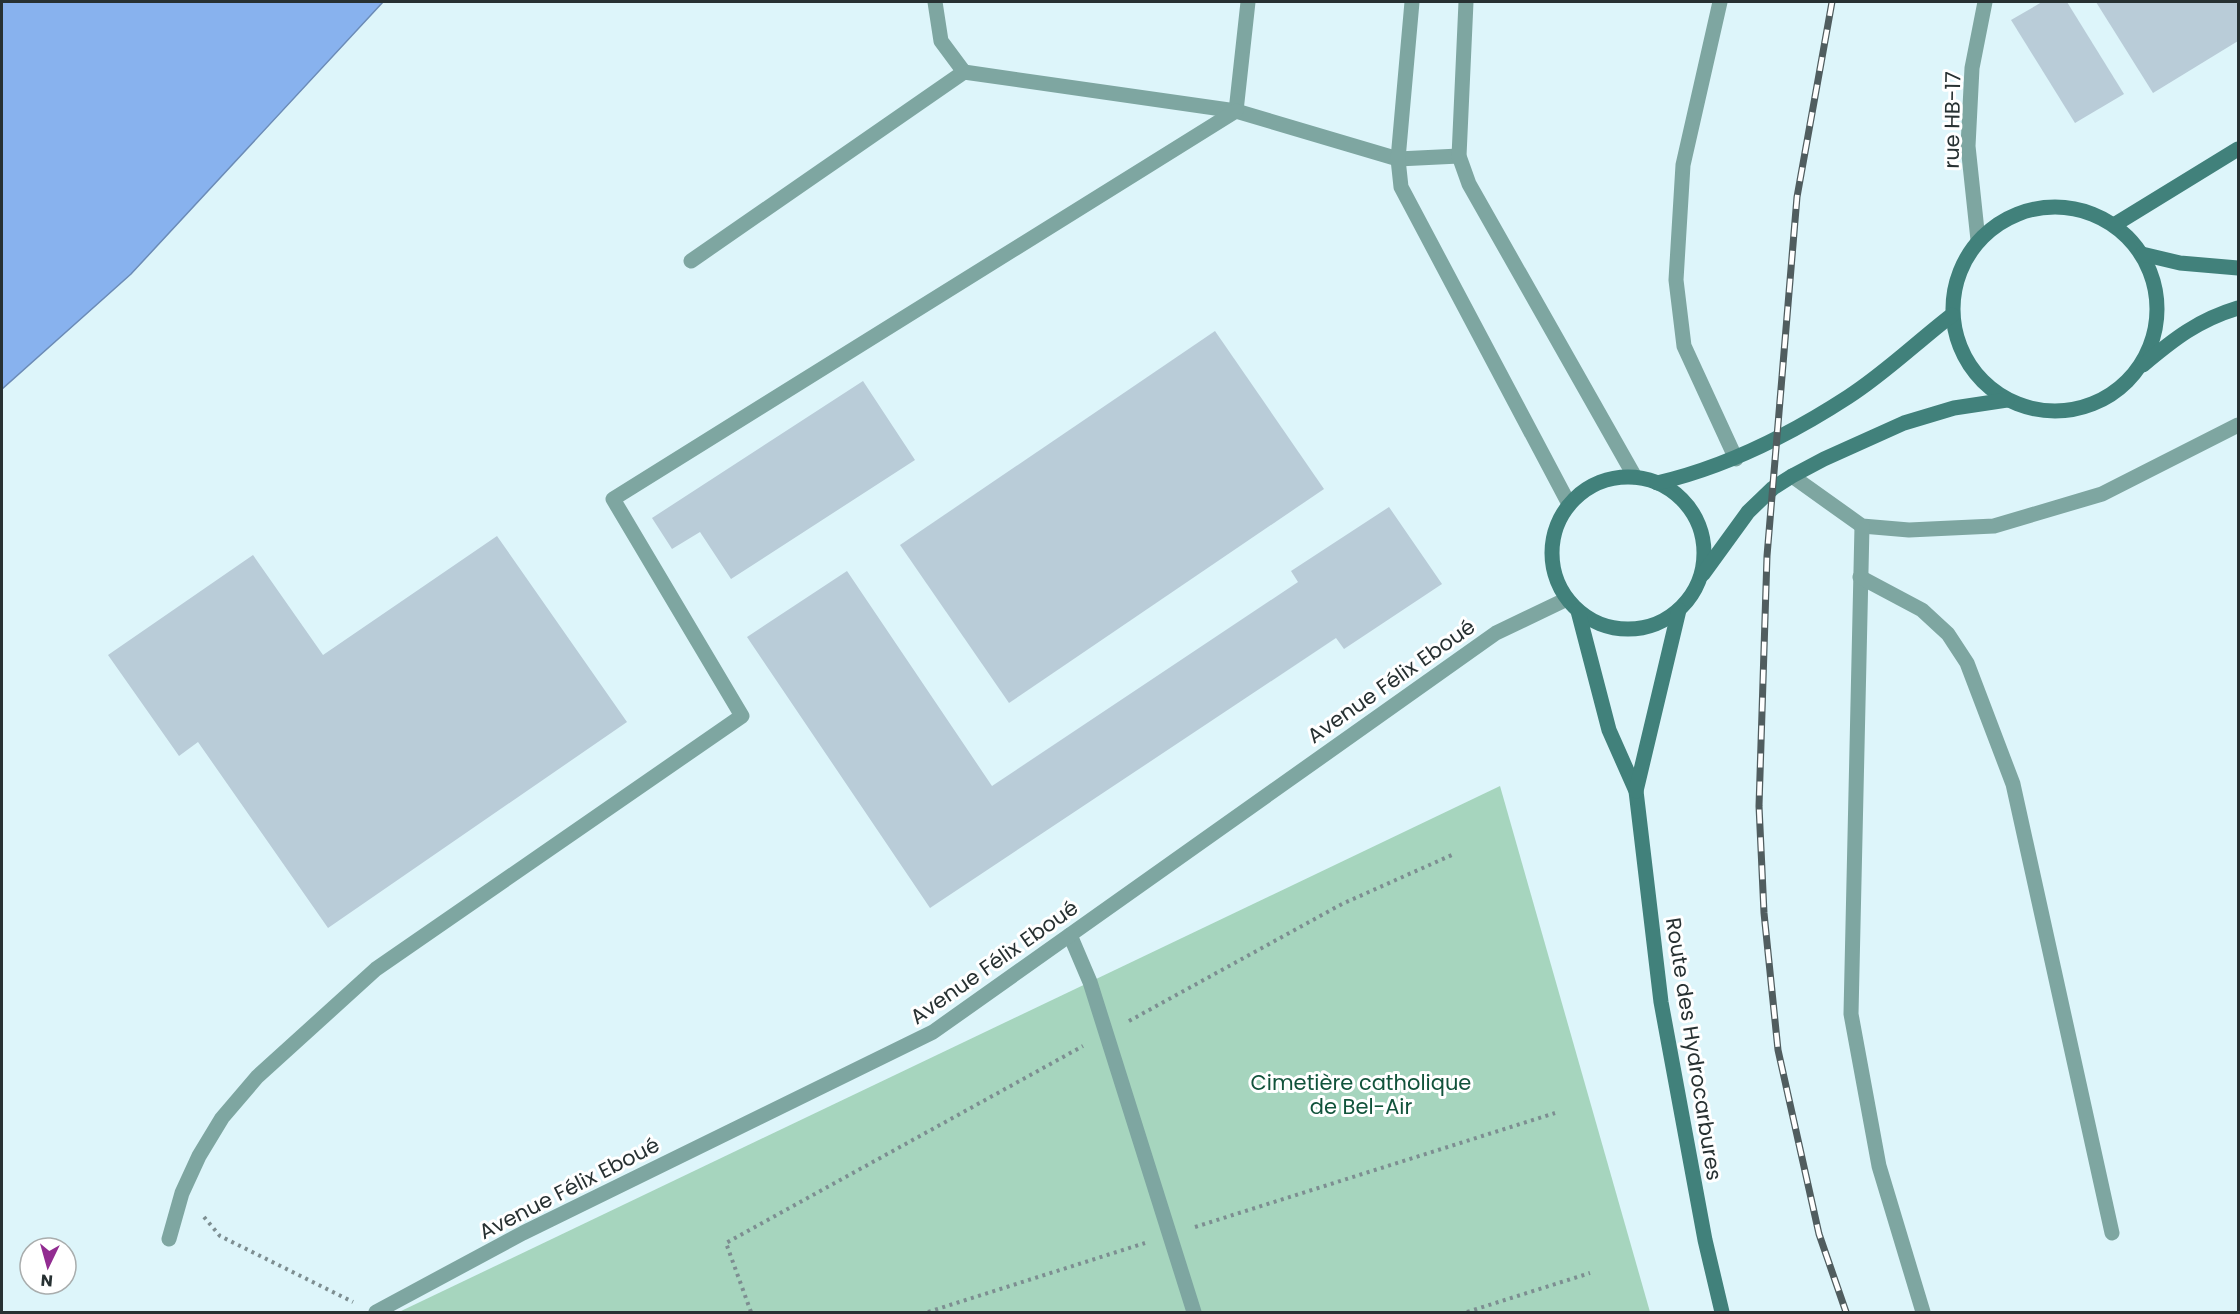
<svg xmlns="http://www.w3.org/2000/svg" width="2240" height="1314" font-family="Poppins,sans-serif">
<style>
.green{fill:#a6d5be}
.water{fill:#88b2ee;stroke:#6b8bb6;stroke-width:1.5}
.building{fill:#b9ccd8}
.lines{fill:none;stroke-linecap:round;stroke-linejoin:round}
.path{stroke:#7d8e91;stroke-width:4;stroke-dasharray:3 4.5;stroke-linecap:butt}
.lane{stroke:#7ea6a1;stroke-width:15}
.street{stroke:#7ea6a1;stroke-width:15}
.secondary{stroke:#41817b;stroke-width:15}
.rail-casing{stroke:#505d5f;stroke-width:7}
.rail{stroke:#fff;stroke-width:4.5;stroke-dasharray:14;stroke-linecap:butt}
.labels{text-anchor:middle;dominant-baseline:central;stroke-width:6;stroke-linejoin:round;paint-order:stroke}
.street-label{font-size:21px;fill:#273132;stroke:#fff}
.park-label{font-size:21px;fill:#11533b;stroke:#fff}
</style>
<rect width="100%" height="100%" fill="#ddf5fa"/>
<polygon class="green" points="1500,786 1650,1312 399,1312"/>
<polygon class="water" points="2,2 383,2 131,274 2,389"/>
<g class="building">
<polygon points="2042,2 2067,2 2124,94 2075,123 2011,20"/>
<polygon points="2096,2 2238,2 2238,41 2153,93"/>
<polygon points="1215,331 1324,489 1009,703 900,545"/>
<polygon points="863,381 915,460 731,579 700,532 672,549 652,518"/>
<polygon points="1389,507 1442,584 1344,649 1336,638 930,908 747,637 847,571 992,786 1298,582 1291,571"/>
<polygon points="497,536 627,722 328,928 198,742 179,756 108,655 253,555 323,655"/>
</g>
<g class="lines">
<g class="path">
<polyline points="1129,1021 1342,904 1454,854"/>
<polyline points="204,1217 220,1236 353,1302"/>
<polyline points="1195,1227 1555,1113"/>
<polyline points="751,1312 726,1243 1083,1046"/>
<polyline points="928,1312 1145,1243"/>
<polyline points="1467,1312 1590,1273"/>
</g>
<g class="lane">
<polyline points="935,2 941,41 964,72"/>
<polyline points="1720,2 1683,165 1676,280 1684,346 1736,459"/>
<polyline points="1236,111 1248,2"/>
<polyline points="691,261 964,72 1236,111 1398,159 1459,156"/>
<polyline points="1792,476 1862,526 1909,530 1994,526 2102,494 2238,425"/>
<polyline points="1862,526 1851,1014 1879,1166 1923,1312"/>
<polyline points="1860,577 1922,610 1948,634 1967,663 2013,784 2112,1233"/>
<polyline points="1070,935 1090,982 1194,1312"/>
<polyline points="169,1239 182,1193 199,1156 222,1118 257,1077 376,969 742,716 613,499 1236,111"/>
<polyline points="376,1312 523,1233 933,1032 1496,633 1567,599"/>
</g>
<g class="street">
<polyline points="1412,2 1398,159 1401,187 1569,504"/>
<polyline points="1466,2 1459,156 1469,184 1635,477"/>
<polyline points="1978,240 1968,146 1972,68 1985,2"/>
</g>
<g class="secondary">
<circle cx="2055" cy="309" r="102"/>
<polyline points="2114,225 2238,149"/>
<polyline points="2142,254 2180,263 2238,268"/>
<path d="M2143,365C2174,339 2198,320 2238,308"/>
<circle cx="1628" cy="553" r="76"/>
<path d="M1657,483C1726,467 1788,436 1848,397C1884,374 1917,342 1952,315"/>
<polyline points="1703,574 1748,512 1773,488 1792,476 1824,459 1904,423 1954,408 2007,400"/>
<polyline points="1578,611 1609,730 1636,791 1661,1002 1705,1240 1722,1312"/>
<polyline points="1636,791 1679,610"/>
</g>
<defs>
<polyline id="rail" points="1832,2 1797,197 1767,556 1759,806 1764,913 1778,1050 1819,1234 1846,1312"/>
</defs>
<use href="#rail" class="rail-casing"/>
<use href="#rail" class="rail"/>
</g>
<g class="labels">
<g class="street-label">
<text transform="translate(1952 120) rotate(-89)">rue HB-17</text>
<text transform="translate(1391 681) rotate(-35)">Avenue Félix Eboué</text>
<text transform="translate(994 962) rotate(-35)">Avenue Félix Eboué</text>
<text transform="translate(1694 1049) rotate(81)">Route des Hydrocarbures</text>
<text transform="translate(569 1188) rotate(-27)">Avenue Félix Eboué</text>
</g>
<g class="park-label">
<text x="1361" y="1082">Cimetière catholique<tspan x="1361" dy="24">de Bel-Air</tspan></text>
</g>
</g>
<rect width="2240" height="1314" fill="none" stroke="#273132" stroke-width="6"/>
<g transform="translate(48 1266) rotate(185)"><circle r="28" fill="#ffffff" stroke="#a9adad" stroke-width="1.5"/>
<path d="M0-4.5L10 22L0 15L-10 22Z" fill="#922c91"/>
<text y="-9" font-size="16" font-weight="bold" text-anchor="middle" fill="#273132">N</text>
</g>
</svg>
